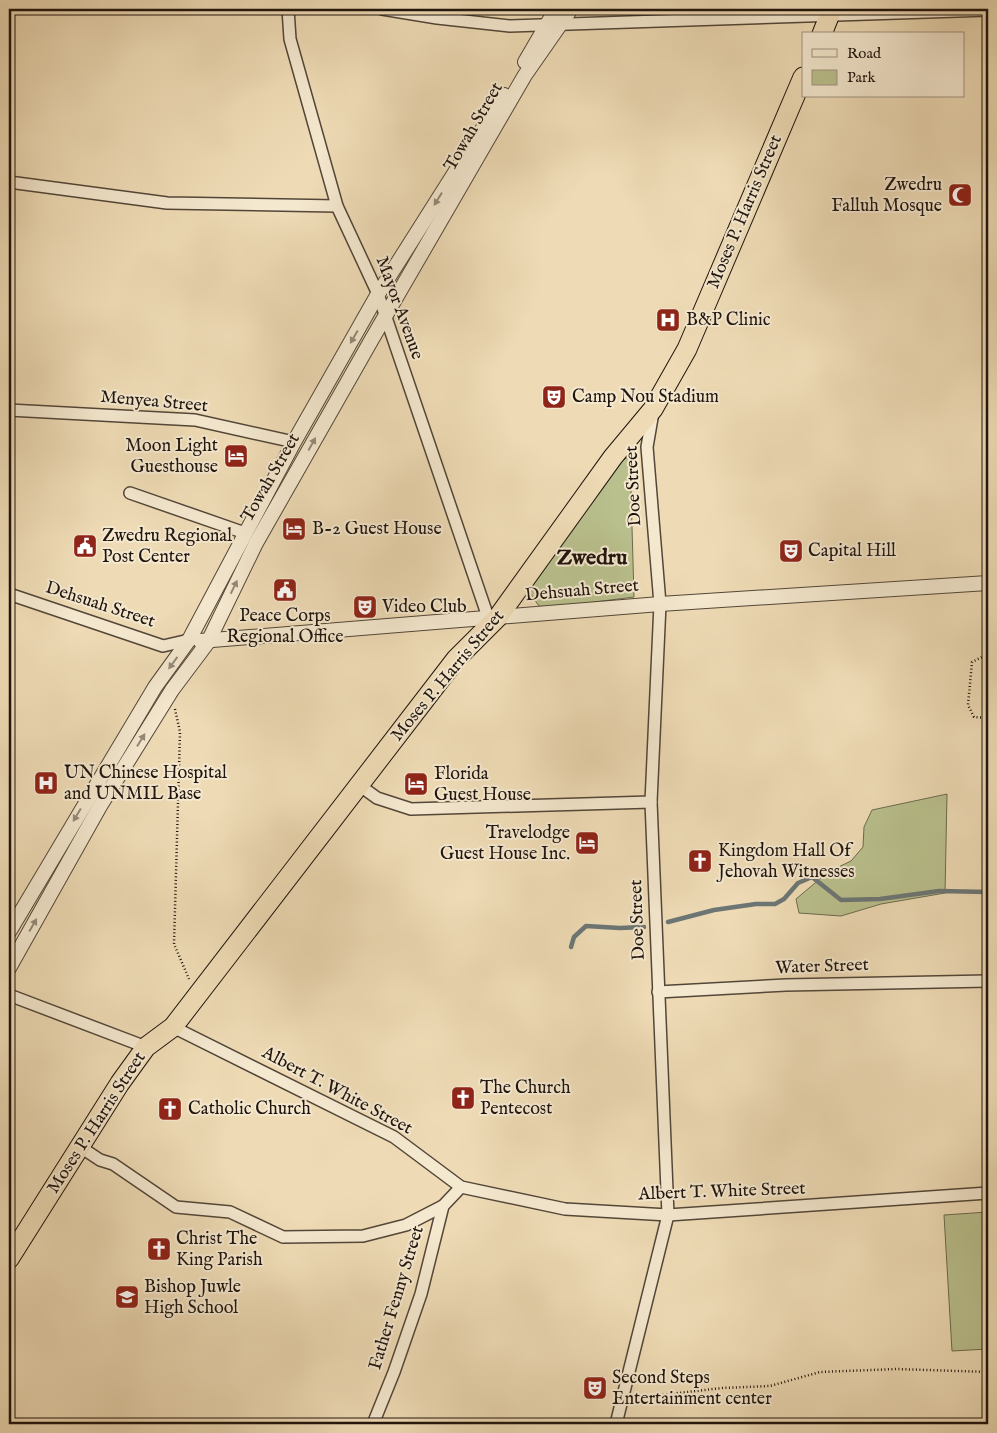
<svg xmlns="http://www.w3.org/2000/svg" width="997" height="1433" font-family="'IM FELL English',serif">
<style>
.green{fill:#b9c08d;stroke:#6c6a4e}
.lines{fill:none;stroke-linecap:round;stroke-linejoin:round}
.stream{stroke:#6c7675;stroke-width:4.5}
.minor-casing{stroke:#534638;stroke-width:14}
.tertiary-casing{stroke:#534638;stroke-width:16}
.trunk-casing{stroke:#1f140e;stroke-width:21}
.path{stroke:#1f140e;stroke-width:2.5;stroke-dasharray:1 2.5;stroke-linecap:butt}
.minor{stroke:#f4e8cf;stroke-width:11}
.tertiary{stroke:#f4e8cf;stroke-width:14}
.trunk{stroke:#eedbb5;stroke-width:19}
.oneway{fill:#948978}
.labels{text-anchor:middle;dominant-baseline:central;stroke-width:4;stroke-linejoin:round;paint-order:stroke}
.street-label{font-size:18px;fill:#1f140e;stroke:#f4e8cf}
.poi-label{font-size:18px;fill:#1f140e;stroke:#f4e8cf;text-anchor:start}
.district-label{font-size:22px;font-weight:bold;fill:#1f140e;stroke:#f4e8cf}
</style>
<rect width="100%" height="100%" fill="#eedbb5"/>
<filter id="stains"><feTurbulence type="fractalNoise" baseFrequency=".004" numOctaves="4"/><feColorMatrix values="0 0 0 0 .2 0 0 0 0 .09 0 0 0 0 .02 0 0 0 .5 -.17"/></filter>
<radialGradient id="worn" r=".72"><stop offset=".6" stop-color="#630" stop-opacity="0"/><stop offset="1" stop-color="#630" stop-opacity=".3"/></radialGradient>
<g class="green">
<polygon points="630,456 634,597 547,608 539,606 526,588 623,460"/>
<polygon points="947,794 945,893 881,904 841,916 799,913 796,899 828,872 851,861 863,847 864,827 872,810"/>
<polygon points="988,1212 988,1349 952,1351 944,1215"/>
</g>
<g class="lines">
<g class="stream">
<polyline points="668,922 714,910 756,904 775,904 784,899 798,883 812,877 841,900 880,899 939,891 988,892"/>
<polyline points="571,947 574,937 586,926 620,928 644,927"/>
</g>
<defs>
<g id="minor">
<polyline points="288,9 290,39 337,206 378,294 488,617"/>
<polyline points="382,9 437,18 510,26 988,10"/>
<polyline points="9,182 167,203 337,206"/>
<polyline points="9,410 195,420 294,442"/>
<polyline points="130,493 245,533"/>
<polyline points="9,594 163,646 189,640"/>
<polyline points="359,785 377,798 411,809 651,802"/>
<polyline points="658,992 786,985 988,981"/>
<polyline points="9,995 146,1047"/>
<polyline points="173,1027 394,1137 461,1187 565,1209 668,1215 988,1193"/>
<polyline points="79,1146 100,1160 113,1164 176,1207 230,1212 283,1237 363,1236 406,1225 443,1206"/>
<polyline points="373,1424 394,1372 421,1294 443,1206 461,1187"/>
<polyline points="616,1424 668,1215 651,802 660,604 647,447 653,412"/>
</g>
<g id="tertiary">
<polyline points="525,62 556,9"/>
<polyline points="200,641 660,604 988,583"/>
<polyline points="9,932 155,687 189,640 294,442 378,294 504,95"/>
<polyline points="9,968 100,806 172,690 208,642 256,543 372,339 525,75 571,9"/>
</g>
<g id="trunk">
<polyline points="822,34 832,9"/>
<polyline points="9,1259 120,1083 146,1047 173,1027 456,659 498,617 613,457 653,409 687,349 803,77"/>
</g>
</defs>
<use href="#minor" class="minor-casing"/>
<use href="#tertiary" class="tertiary-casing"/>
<use href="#trunk" class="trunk-casing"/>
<g class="path">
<polyline points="988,654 972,662 968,705 974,717 988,718"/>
<polyline points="175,709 180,732 174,944 189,979"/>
<polyline points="635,1398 722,1388 770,1386 820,1372 897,1369 988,1372"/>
</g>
<use href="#minor" class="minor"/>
<use href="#tertiary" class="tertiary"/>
<use href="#trunk" class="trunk"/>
</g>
<defs><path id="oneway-solid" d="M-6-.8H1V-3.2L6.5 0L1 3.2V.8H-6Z" transform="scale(1.25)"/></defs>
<g class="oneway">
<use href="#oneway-solid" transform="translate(438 199) rotate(122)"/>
<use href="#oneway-solid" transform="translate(354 337) rotate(120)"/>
<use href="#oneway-solid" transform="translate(312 444) rotate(-61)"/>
<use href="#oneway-solid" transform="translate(234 587) rotate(-64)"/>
<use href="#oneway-solid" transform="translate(173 663) rotate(126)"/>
<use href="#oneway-solid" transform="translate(141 740) rotate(-58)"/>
<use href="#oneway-solid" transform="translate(77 815) rotate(121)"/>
<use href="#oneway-solid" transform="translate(33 925) rotate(-60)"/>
</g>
<defs>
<symbol id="mosque-square" viewBox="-11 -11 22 22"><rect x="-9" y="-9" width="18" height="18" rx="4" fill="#8f2418" stroke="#f4e8cf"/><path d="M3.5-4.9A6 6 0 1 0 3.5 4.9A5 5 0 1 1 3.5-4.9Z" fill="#fff"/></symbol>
<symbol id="hospital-square" viewBox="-11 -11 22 22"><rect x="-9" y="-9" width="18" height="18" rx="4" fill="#8f2418" stroke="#f4e8cf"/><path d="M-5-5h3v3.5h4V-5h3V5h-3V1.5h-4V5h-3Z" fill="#fff"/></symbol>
<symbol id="theatre-square" viewBox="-11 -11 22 22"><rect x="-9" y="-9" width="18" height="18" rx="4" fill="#8f2418" stroke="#f4e8cf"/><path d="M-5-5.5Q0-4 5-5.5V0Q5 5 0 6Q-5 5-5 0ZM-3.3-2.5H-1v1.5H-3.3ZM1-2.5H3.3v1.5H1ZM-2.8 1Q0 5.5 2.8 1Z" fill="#fff"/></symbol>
<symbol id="hotel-square" viewBox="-11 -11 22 22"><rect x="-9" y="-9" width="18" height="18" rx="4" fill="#8f2418" stroke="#f4e8cf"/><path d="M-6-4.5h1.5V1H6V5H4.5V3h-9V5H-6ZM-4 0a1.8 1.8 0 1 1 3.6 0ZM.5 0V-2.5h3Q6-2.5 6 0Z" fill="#fff"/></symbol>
<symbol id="civic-square" viewBox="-11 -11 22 22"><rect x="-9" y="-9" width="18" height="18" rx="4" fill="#8f2418" stroke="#f4e8cf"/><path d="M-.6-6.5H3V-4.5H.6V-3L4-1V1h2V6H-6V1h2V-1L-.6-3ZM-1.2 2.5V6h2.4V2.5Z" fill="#fff"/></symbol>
<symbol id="church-square" viewBox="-11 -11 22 22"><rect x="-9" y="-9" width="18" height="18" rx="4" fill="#8f2418" stroke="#f4e8cf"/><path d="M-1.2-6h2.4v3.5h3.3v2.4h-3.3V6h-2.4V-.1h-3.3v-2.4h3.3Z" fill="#fff"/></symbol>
<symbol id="school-square" viewBox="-11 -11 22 22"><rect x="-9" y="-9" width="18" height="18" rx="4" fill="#8f2418" stroke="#f4e8cf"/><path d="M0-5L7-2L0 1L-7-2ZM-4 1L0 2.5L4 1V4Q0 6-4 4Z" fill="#fff"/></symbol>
</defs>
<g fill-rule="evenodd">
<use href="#mosque-square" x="946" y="181" width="28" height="28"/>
<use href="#hospital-square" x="654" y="306" width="28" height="28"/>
<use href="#theatre-square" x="540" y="383" width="28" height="28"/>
<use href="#hotel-square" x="222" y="442" width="28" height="28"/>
<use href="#hotel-square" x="280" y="515" width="28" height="28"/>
<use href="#civic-square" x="71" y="532" width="28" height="28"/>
<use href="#theatre-square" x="777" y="537" width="28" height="28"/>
<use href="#civic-square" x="271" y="576" width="28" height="28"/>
<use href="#theatre-square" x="351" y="593" width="28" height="28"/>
<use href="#hospital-square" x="32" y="769" width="28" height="28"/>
<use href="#hotel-square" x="402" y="770" width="28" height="28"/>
<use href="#hotel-square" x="573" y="829" width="28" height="28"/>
<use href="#church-square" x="686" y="847" width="28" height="28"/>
<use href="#church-square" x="449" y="1084" width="28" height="28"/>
<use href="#church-square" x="156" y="1095" width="28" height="28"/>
<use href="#church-square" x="145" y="1235" width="28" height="28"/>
<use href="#school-square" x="113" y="1283" width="28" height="28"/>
<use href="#theatre-square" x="581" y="1374" width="28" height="28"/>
</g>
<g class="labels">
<g class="street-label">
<text transform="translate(474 127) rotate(-60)">Towah Street</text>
<text transform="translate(745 212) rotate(-67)">Moses P. Harris Street</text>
<text transform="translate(399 308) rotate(70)">Mayor Avenue</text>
<text transform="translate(154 402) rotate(5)">Menyea Street</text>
<text transform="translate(271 478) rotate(-60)">Towah Street</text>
<text transform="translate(634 486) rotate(-93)">Doe Street</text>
<text transform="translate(582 591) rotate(-5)">Dehsuah Street</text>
<text transform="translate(100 605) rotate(18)">Dehsuah Street</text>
<text transform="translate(448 676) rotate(-50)">Moses P. Harris Street</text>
<text transform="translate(638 920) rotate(-92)">Doe Street</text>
<text transform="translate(822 967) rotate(-2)">Water Street</text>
<text transform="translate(337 1091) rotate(28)">Albert T. White Street</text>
<text transform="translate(97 1123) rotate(-57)">Moses P. Harris Street</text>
<text transform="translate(722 1192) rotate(-2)">Albert T. White Street</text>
<text transform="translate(397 1298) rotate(-73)">Father Fenny Street</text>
</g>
<g class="poi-label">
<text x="942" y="185" text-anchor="end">Zwedru<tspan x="942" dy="21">Falluh Mosque</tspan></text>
<text x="686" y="320">B&amp;P Clinic</text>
<text x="572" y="397">Camp Nou Stadium</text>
<text x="218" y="446" text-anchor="end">Moon Light<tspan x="218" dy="21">Guesthouse</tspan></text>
<text x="312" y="529">B-2 Guest House</text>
<text x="102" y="536">Zwedru Regional<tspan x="102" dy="21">Post Center</tspan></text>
<text x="808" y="551">Capital Hill</text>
<text x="382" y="607">Video Club</text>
<text x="285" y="616" text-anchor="middle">Peace Corps<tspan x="285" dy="21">Regional Office</tspan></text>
<text x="64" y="773">UN Chinese Hospital<tspan x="64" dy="21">and UNMIL Base</tspan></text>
<text x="434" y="774">Florida<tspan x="434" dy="21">Guest House</tspan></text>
<text x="570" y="833" text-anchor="end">Travelodge<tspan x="570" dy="21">Guest House Inc.</tspan></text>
<text x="718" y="851">Kingdom Hall Of<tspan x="718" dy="21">Jehovah Witnesses</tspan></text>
<text x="480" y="1088">The Church<tspan x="480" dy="21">Pentecost</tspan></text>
<text x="188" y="1109">Catholic Church</text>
<text x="176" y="1239">Christ The<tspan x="176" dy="21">King Parish</tspan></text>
<text x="144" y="1287">Bishop Juwle<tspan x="144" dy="21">High School</tspan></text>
<text x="612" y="1378">Second Steps<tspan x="612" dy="21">Entertainment center</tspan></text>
</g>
<g class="district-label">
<text x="592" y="558">Zwedru</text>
</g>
</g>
<rect width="997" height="1433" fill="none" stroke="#eedbb5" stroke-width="30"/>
<rect x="10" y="10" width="977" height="1413" fill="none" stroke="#1f140e" stroke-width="2.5"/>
<rect x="15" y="15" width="967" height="1403" fill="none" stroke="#1f140e"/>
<rect x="802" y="32" width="162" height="65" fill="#f4e8cf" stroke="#9f9382"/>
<rect x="812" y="49" width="25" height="8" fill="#f4e8cf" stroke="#9f9382"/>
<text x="847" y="58" font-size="15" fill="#1f140e">Road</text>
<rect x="812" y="70" width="25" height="15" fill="#b9c08d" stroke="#9f9382"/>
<text x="847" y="82" font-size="15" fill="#1f140e">Park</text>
<rect width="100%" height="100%" filter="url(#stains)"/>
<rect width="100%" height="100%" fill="url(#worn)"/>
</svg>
